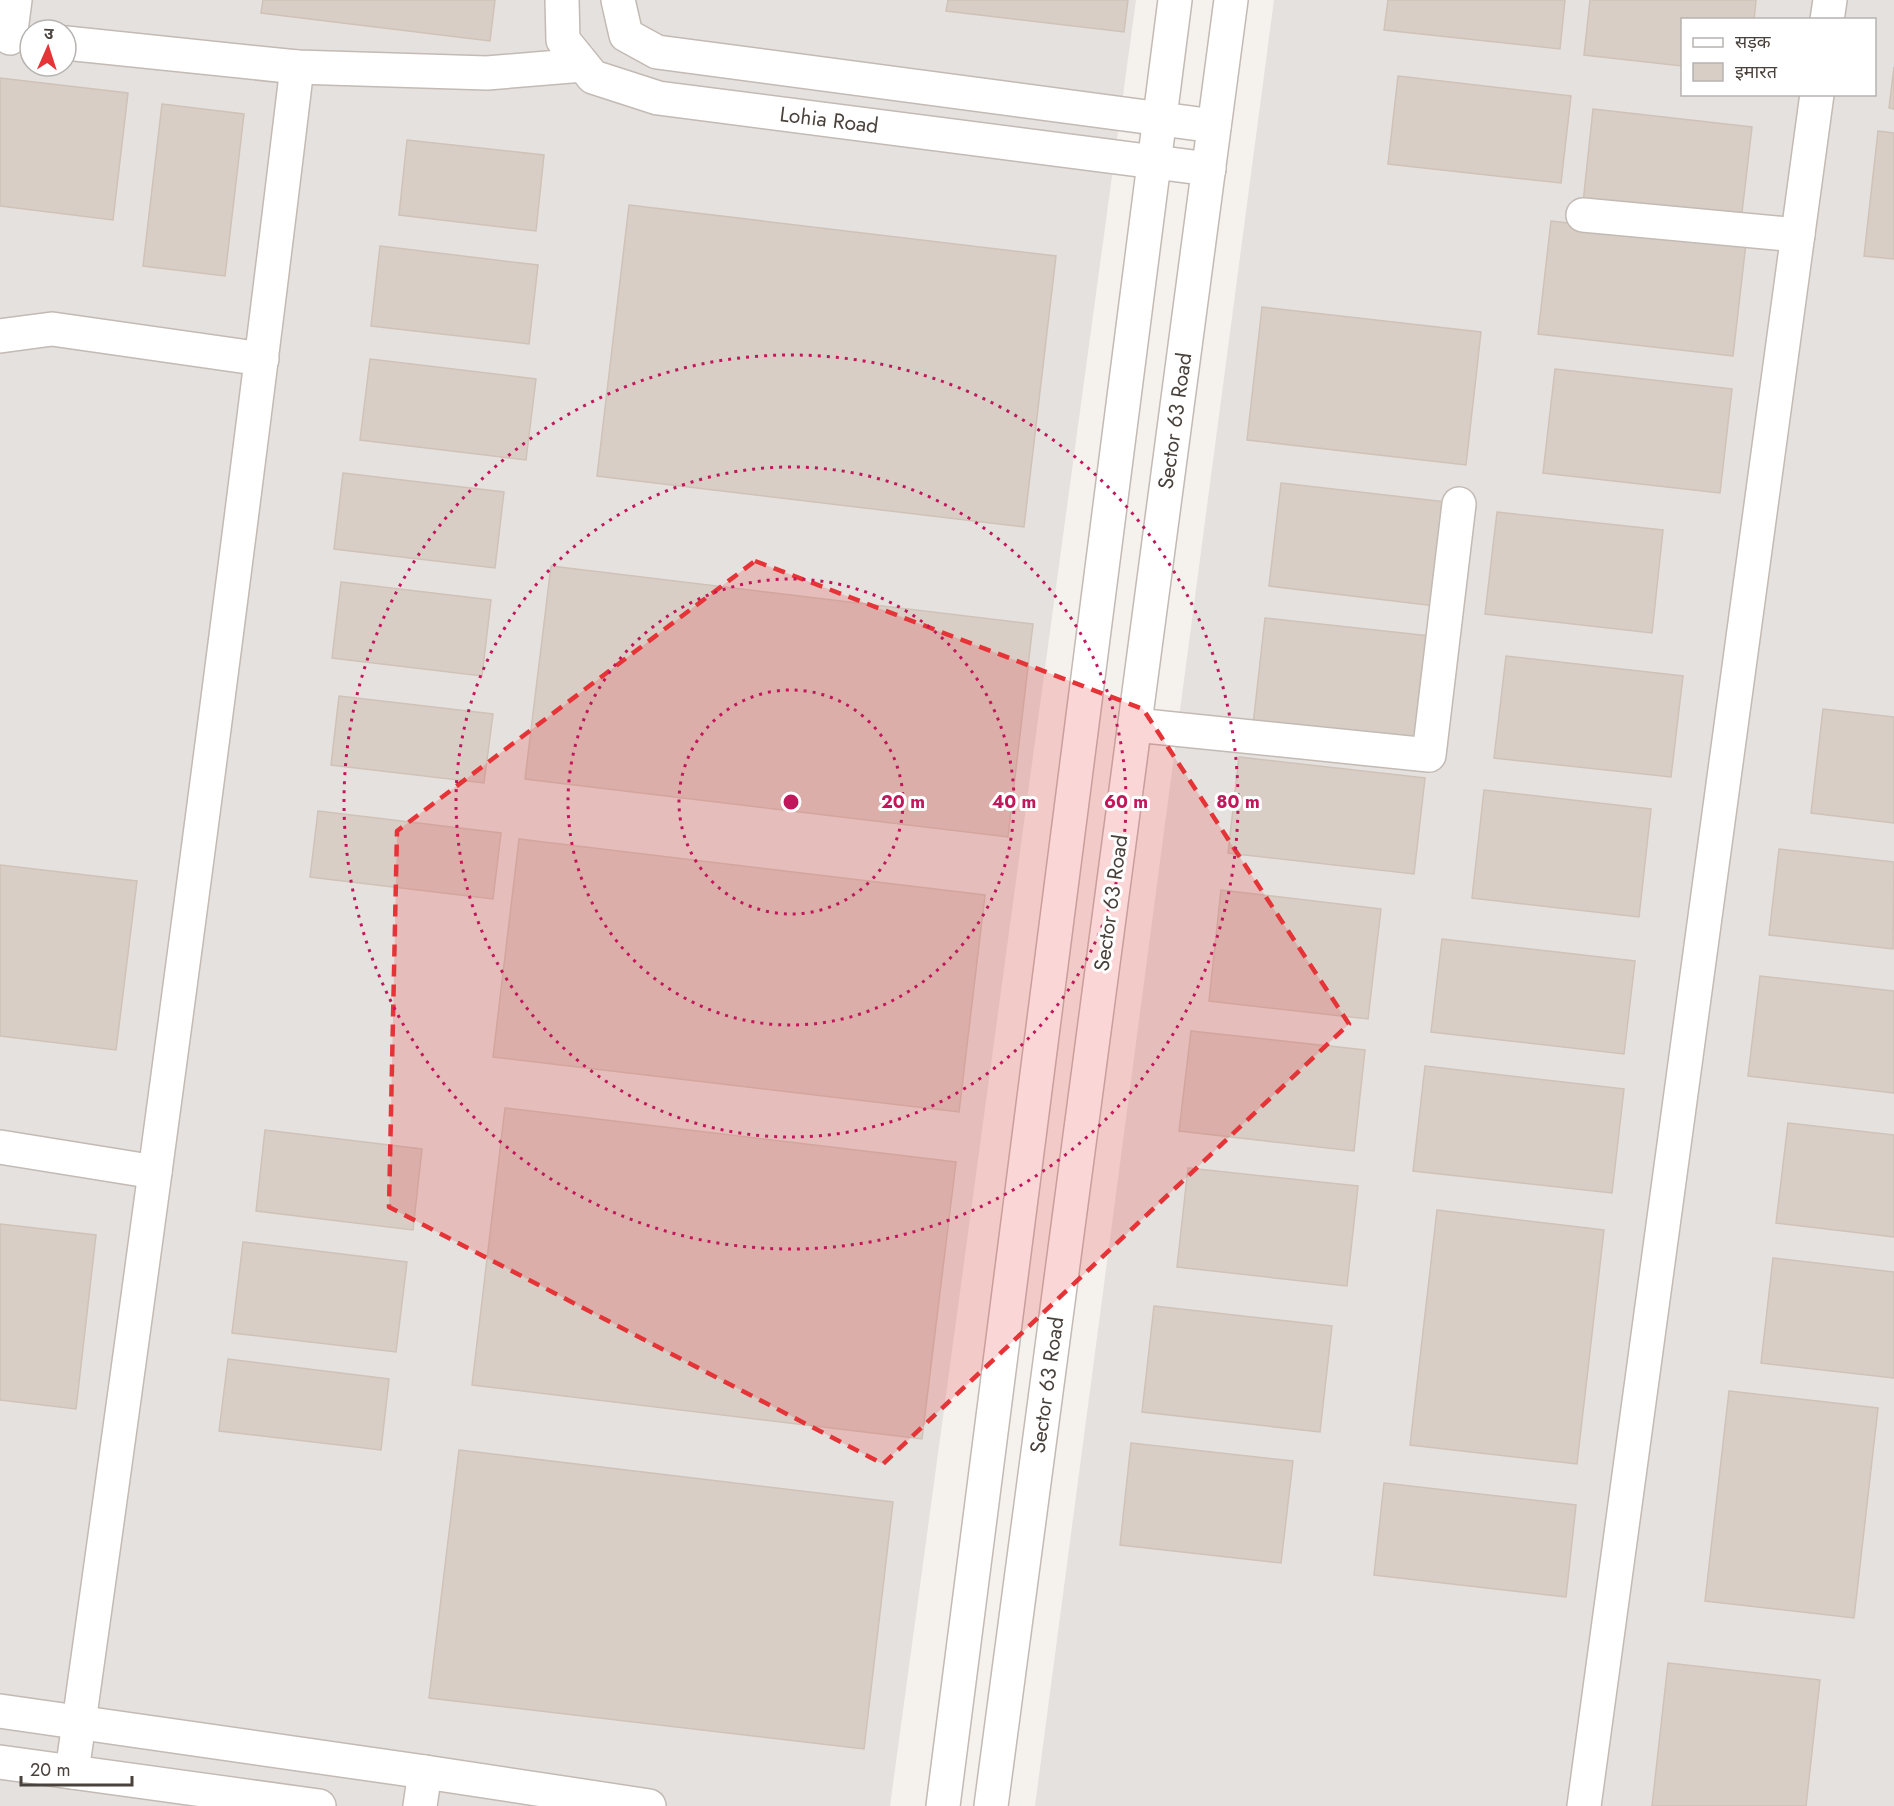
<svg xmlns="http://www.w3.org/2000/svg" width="1894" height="1806" font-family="Jost,'Noto Sans Devanagari',sans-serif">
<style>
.industrial{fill:#e5e1de;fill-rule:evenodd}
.building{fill:#d9cec6;stroke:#d0c2b7;stroke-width:1.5}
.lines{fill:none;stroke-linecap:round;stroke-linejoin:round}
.minor-casing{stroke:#c3bab3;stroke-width:36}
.minor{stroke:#fff;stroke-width:33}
.marked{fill:#e53437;fill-opacity:0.2;stroke:#e53437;stroke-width:4.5;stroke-dasharray:12 8;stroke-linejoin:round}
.ring{fill:none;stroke:#c2185b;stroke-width:3;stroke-dasharray:3 6}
.labels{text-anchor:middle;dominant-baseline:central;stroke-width:6;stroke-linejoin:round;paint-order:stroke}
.street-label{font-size:21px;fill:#49413b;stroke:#fff}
.centre{fill:#c2185b;stroke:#fff;stroke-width:3}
.ring-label{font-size:18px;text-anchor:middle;font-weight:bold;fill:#c2185b;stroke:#fff;stroke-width:6;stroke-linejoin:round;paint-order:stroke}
</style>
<rect width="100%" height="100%" fill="#f5f1ed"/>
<g class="industrial">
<path d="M0,0H1136L890,1806H0ZM30,30H66V66H30Z"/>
<path d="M1274,0H1894V1806H1035ZM1682,20H1874V94H1682Z"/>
</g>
<g class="building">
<polygon points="263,0 495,0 490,41 261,13"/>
<polygon points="948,0 1128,0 1124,32 946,11"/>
<polygon points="1388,0 1565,0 1560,49 1384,30"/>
<polygon points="1590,0 1756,0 1754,20 1682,20 1682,66 1584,55"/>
<polygon points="1894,67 1894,109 1889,108"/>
<polygon points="1398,76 1571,96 1561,183 1388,164"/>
<polygon points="0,78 128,93 113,220 0,206"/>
<polygon points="162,104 244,114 225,276 143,266"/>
<polygon points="1593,109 1752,127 1741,221 1583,203"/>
<polygon points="1878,131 1894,133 1894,259 1864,256"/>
<polygon points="407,140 544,155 536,231 399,215"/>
<polygon points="629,205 1056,256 1024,527 597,476"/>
<polygon points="1551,221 1746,243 1733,356 1538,334"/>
<polygon points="380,246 538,265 529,344 371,326"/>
<polygon points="1262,307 1481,332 1466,465 1247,440"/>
<polygon points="370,359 536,379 526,460 360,440"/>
<polygon points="1555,369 1732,389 1720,493 1543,473"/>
<polygon points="343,473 504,492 495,568 334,549"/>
<polygon points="1281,483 1446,502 1435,606 1269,586"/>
<polygon points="1497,512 1663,530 1652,633 1485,614"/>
<polygon points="551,566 1033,624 1008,837 525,779"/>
<polygon points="341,582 491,600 482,676 332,658"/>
<polygon points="1265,618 1430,636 1418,744 1253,725"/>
<polygon points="1506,656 1683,676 1671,777 1494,758"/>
<polygon points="339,696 493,714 484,783 331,765"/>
<polygon points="1823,709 1894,717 1894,823 1811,813"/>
<polygon points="1239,757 1425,778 1414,874 1228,853"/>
<polygon points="1484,790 1651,809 1639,917 1472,898"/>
<polygon points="318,811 501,833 493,899 310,877"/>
<polygon points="519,839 985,895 959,1112 493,1057"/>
<polygon points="1779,849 1894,862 1893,949 1769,935"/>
<polygon points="0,865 137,881 116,1050 0,1036"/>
<polygon points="1221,890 1381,909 1368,1019 1209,1001"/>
<polygon points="1442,939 1635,961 1624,1054 1431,1032"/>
<polygon points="1760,976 1894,991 1894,1093 1748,1076"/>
<polygon points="1191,1031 1365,1050 1354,1151 1179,1131"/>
<polygon points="1425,1066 1624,1089 1612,1193 1413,1171"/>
<polygon points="505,1108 956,1162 922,1439 472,1385"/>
<polygon points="1788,1123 1894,1135 1894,1237 1776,1223"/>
<polygon points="265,1130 422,1149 413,1230 256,1211"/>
<polygon points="1188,1168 1358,1186 1347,1286 1177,1267"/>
<polygon points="1437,1210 1604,1230 1577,1464 1410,1445"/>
<polygon points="0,1224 96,1235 76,1409 0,1400"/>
<polygon points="243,1242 407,1262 396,1352 232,1333"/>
<polygon points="1773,1258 1894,1272 1894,1378 1761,1363"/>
<polygon points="1154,1306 1332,1326 1320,1432 1142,1412"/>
<polygon points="228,1359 389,1379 381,1450 219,1431"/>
<polygon points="1729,1391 1878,1408 1854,1618 1705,1601"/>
<polygon points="1131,1443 1293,1461 1281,1563 1120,1545"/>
<polygon points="459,1450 893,1502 864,1749 429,1698"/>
<polygon points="1384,1483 1576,1505 1566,1597 1374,1575"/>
<polygon points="1668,1663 1820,1680 1806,1806 1652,1806"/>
</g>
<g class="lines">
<defs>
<g id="minor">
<polyline points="562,0 563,40 593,77 658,98 1209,169"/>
<polyline points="618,0 626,35 657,52 1214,126"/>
<polyline points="1827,20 1830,0"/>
<polyline points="10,38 15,0"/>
<polyline points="66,43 297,67 487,73 583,65"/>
<polyline points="1583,215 1798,235"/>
<polyline points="0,336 52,329 262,359"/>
<polyline points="1135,725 1429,755 1459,504"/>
<polyline points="0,1147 155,1172"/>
<polyline points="0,1711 425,1772 649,1806"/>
<polyline points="0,1762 319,1806"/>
<path d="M72,1772C152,1204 229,636 297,67"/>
<polyline points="420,1806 425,1772"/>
<polyline points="943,1806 1175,0"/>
<polyline points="991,1806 1231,0"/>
<polyline points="1584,1806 1817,94"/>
</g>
</defs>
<use href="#minor" class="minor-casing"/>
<use href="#minor" class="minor"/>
</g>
<path class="marked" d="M755,561L1143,709L1349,1024L883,1464L389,1207L397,831Z"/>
<g class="ring">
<circle cx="791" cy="802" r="112"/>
<circle cx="791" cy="802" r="223"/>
<circle cx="791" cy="802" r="335"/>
<circle cx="791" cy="802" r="447"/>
</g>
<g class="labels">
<g class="street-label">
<text transform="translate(829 120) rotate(7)">Lohia Road</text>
<text transform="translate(1175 421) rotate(-82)">Sector 63 Road</text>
<text transform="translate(1111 903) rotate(-82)">Sector 63 Road</text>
<text transform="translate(1047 1385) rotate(-82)">Sector 63 Road</text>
</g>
</g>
<circle cx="791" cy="802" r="9" class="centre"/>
<g class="ring-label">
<text x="903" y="808">20 m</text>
<text x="1014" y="808">40 m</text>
<text x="1126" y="808">60 m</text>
<text x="1238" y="808">80 m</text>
</g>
<rect x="1681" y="18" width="195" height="78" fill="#ffffff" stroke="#b6b3b1" stroke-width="1.5"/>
<rect x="1693" y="38" width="30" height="9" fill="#ffffff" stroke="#b6b3b1" stroke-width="1.5"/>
<text x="1735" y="48" font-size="18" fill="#49413b">सड़क</text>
<rect x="1693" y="63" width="30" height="18" fill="#d9cec6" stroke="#b6b3b1" stroke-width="1.5"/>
<text x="1735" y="78" font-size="18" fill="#49413b">इमारत</text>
<g transform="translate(48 48) rotate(3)"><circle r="28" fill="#ffffff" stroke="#b6b3b1" stroke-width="1.5"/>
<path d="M0-4.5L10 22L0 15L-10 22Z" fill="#e53437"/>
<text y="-9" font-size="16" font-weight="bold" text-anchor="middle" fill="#49413b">उ</text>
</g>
<path d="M21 1776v9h111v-9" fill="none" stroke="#49413b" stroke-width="3"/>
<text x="30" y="1776" font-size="18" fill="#49413b" stroke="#ffffff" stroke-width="4.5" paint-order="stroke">20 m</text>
</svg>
